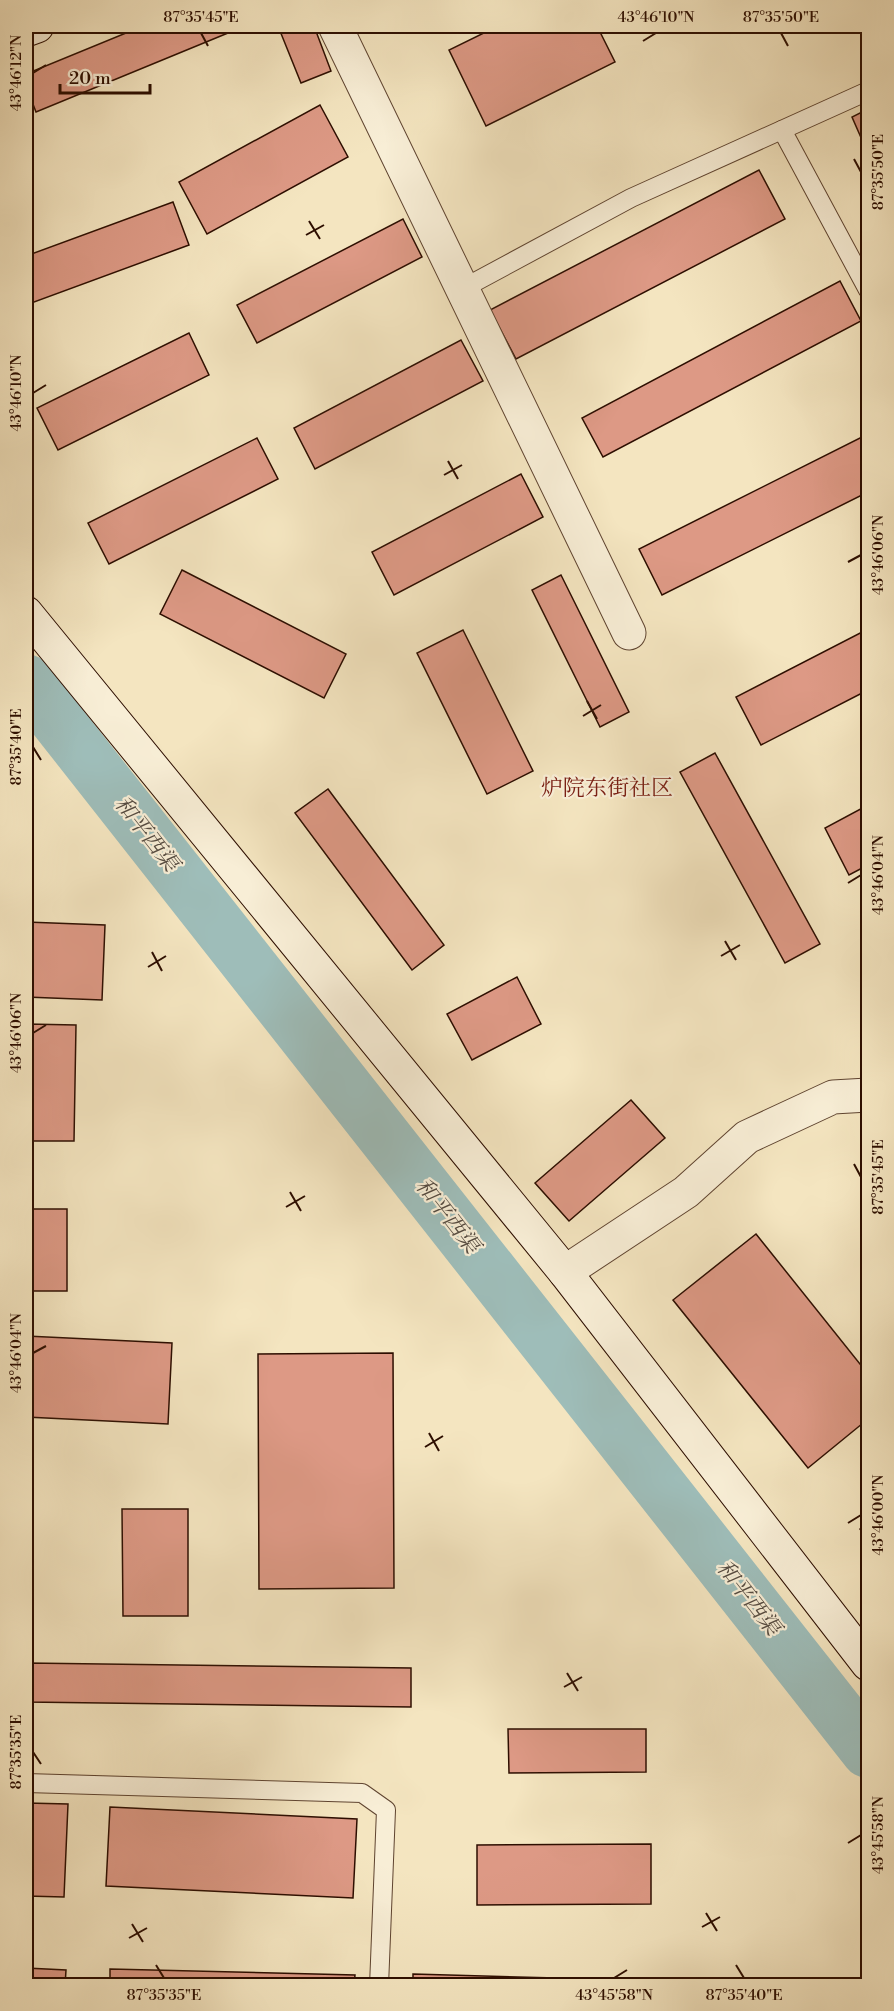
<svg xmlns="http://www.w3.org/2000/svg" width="894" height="2011" font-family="'Libre Bodoni','Noto Serif SC',serif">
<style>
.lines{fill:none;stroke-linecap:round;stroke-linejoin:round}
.river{stroke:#9ebdb9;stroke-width:54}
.building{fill:#dd9985;stroke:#2d0e00;stroke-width:1.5}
.lane-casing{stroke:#5f4430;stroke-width:20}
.street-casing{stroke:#5f4430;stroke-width:35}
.secondary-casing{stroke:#2d0e00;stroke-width:35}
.lane{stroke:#f8eed6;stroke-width:18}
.street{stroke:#f8eed6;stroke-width:33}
.secondary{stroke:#f8eed6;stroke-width:33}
.ticks{fill:none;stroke:#2d0e00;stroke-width:2}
.labels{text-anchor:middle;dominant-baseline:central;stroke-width:4.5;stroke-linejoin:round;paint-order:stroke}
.neighbourhood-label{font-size:22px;fill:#7a1f14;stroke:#f8eed6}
.water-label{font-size:22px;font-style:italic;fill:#554b41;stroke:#f8eed6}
.neatline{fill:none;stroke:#2d0e00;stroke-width:2}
.ticks-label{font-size:15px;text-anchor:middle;fill:#2d0e00}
</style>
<rect width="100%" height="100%" fill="#f4e5c0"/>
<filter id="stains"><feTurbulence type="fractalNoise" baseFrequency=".00333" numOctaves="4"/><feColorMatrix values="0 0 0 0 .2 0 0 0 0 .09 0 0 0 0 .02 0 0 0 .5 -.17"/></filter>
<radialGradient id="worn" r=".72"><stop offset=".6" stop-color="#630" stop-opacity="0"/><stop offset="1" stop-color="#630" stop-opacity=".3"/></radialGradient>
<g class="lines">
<polyline class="river" points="26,681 868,1751"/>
</g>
<g class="building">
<polygon points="143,26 245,26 36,112 26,86 26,74"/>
<polygon points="278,26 314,26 331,71 301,83"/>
<polygon points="498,26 597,26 615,62 486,126 449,50"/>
<polygon points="320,105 348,157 207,234 179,182"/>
<polygon points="868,109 868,148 866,149 852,117"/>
<polygon points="759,170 785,219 516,359 490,310"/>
<polygon points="173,202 189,245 26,305 26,256"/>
<polygon points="403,219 422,257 257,343 237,305"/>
<polygon points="840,281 861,321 603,457 582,418"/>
<polygon points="189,333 209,375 58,450 37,408"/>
<polygon points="461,340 483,381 315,469 294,428"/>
<polygon points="868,434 868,492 662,595 639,549"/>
<polygon points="257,438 278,479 109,564 88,523"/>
<polygon points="521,474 543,517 394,595 372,552"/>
<polygon points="182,570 346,654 324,698 160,614"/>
<polygon points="561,575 629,712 600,727 532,590"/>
<polygon points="868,629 868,690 761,745 736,697"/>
<polygon points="463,630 533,771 487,794 417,653"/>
<polygon points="715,753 820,944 785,963 680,772"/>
<polygon points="328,789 444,945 412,970 295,813"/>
<polygon points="868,805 868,865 849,875 825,828"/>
<polygon points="26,922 105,925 102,1000 26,997"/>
<polygon points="517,977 541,1024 472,1060 447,1014"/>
<polygon points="26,1024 76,1025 74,1141 26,1141"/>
<polygon points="631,1100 665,1138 569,1221 535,1183"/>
<rect x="26" y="1209" width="41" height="82"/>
<polygon points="756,1234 868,1374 868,1419 808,1468 673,1300"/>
<polygon points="26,1336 172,1343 168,1424 26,1417"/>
<polygon points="393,1353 394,1588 259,1589 258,1354"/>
<polygon points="122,1509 188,1509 188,1616 123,1616"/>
<polygon points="868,1521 868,1540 860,1529"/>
<polygon points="26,1663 411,1668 411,1707 26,1702"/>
<polygon points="508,1729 646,1729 646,1772 509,1773"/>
<polygon points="26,1803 68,1804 64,1897 26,1896"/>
<polygon points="110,1807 357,1819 353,1898 106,1886"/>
<polygon points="651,1844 651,1904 477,1905 477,1845"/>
<polygon points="26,1968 66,1970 65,1986 26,1986"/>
<polygon points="110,1969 355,1975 354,1986 110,1986"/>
<polygon points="413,1974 556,1978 556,1986 413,1986"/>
</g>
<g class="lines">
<defs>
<g id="lane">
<polyline points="782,130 868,290"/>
<polyline points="462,289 631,198 868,91"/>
<polyline points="26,1783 362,1793 386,1810 379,1986"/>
</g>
<g id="street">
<polyline points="335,26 629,633"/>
<polyline points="565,1272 686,1192 747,1137 833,1097 868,1095"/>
</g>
<g id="secondary">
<polyline points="26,30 37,26"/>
<polyline points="26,613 565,1272 868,1664"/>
</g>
</defs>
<use href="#lane" class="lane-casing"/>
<use href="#street" class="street-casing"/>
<use href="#secondary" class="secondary-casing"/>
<use href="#lane" class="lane"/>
<use href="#street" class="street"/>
<use href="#secondary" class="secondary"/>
</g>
<path class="ticks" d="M201,33L208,46M781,33L788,46M643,41L656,33M33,73L46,65M854,159L861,172M309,221L320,239M306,235L324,225M33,393L46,385M448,461L458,479M444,475L462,465M848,562L861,555M587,701L597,719M583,716L601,705M33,747L41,760M848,883L861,875M725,941L736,960M152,952L162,971M721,956L740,945M148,967L166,956M33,1033L46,1025M854,1164L861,1177M290,1192L301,1211M286,1207L305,1196M33,1353L46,1346M429,1433L439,1451M425,1447L443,1436M848,1523L861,1515M567,1673L578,1691M564,1687L582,1677M33,1752L41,1764M848,1843L861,1835M706,1913L717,1931M132,1924L143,1942M702,1927L720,1917M129,1938L147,1928M156,1965L164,1978M736,1965L744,1978M614,1978L627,1970"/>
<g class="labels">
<g class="neighbourhood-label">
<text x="607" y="788">炉院东街社区</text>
</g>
<g class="water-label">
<text transform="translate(146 834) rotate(52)">和平西渠</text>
<text transform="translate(447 1216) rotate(52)">和平西渠</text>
<text transform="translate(748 1598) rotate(52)">和平西渠</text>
</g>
</g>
<rect width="894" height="2011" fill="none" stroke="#f4e5c0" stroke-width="66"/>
<path d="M60 84v9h90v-9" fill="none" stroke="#2d0e00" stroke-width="3"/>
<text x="69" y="84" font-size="18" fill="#2d0e00" stroke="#f8eed6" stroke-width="4.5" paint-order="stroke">20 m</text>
<rect x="33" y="33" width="828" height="1945" class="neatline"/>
<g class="ticks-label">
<text x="201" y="22">87°35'45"E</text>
<text x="656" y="22">43°46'10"N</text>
<text x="781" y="22">87°35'50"E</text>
<text transform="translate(16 73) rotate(-90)" y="5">43°46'12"N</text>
<text transform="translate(878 172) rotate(-90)" y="5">87°35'50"E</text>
<text transform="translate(16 393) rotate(-90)" y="5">43°46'10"N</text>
<text transform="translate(878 555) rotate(-90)" y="5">43°46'06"N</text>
<text transform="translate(16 747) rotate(-90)" y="5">87°35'40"E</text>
<text transform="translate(878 875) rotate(-90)" y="5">43°46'04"N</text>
<text transform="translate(16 1033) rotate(-90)" y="5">43°46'06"N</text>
<text transform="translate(878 1177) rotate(-90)" y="5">87°35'45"E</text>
<text transform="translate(16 1353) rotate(-90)" y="5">43°46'04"N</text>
<text transform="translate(878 1515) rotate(-90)" y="5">43°46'00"N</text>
<text transform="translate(16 1752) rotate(-90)" y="5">87°35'35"E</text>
<text transform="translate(878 1835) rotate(-90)" y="5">43°45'58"N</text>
<text x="164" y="2000">87°35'35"E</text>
<text x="614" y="2000">43°45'58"N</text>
<text x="744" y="2000">87°35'40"E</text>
</g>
<rect width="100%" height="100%" filter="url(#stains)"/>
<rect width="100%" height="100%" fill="url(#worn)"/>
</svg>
